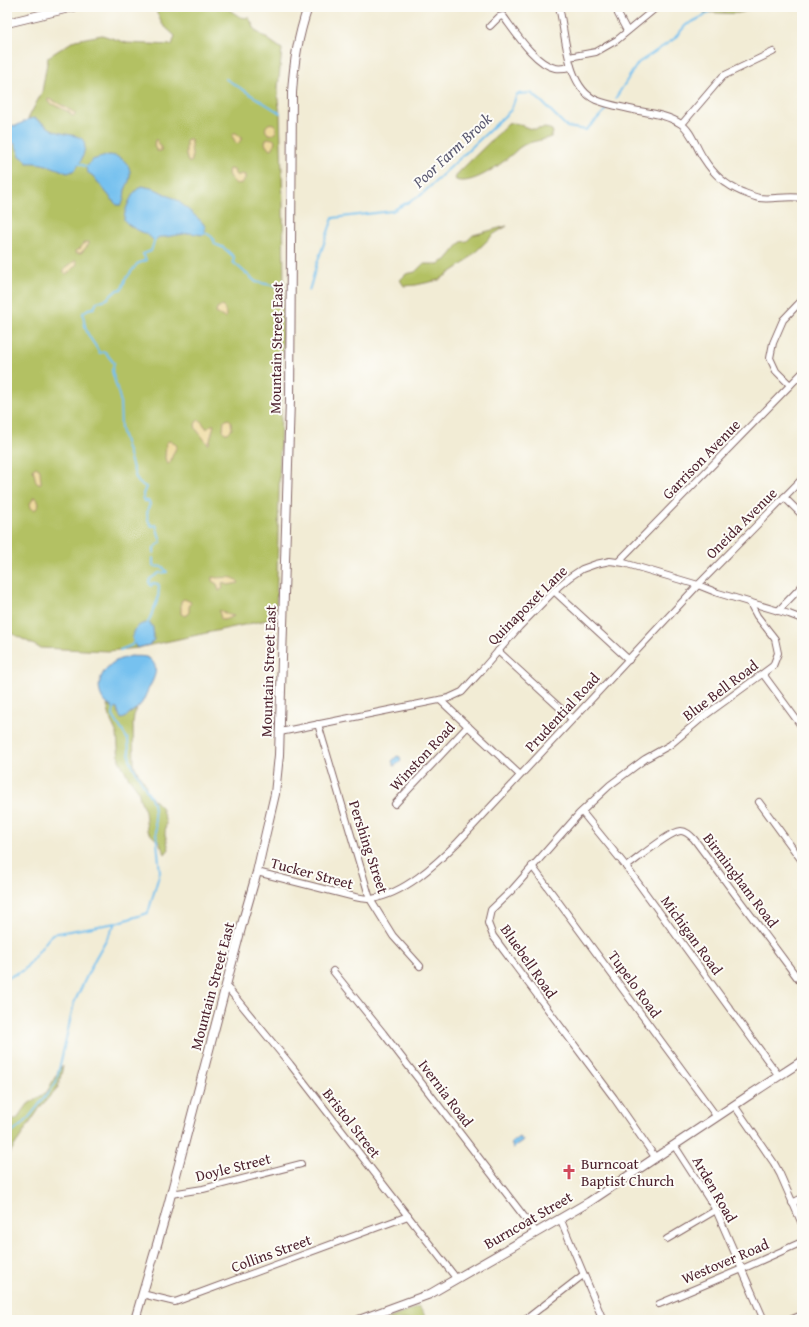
<svg xmlns="http://www.w3.org/2000/svg" width="809" height="1327" font-family="'Gentium Book Plus',serif">
<style>
.green{fill:#b3c164;stroke:#7e7048}
.sand{fill:#eeda9e;stroke:#9c7c64}
.water{fill:#76c1ef;stroke:#60708d}
.lines{fill:none;stroke-linecap:round;stroke-linejoin:round}
.stream{stroke:#76c1ef;stroke-width:2}
.street-casing{stroke:#856766;stroke-width:8}
.secondary-casing{stroke:#856766;stroke-width:10}
.street{stroke:#fff;stroke-width:6}
.secondary{stroke:#fff;stroke-width:8}
.labels{text-anchor:middle;dominant-baseline:central;stroke-width:4;stroke-linejoin:round;paint-order:stroke}
.street-label{font-size:15px;fill:#4a1f2b;stroke:#fdfcf7}
.poi-label{font-size:15px;fill:#4a1f2b;stroke:#fdfcf7;text-anchor:start}
.water-label{font-size:16px;font-style:italic;fill:#595870;stroke:#fdfcf7}
</style>
<rect width="100%" height="100%" fill="#fdfcf7"/>
<filter id="ink" filterUnits="userSpaceOnUse"><feTurbulence type="fractalNoise" baseFrequency=".025" numOctaves="2"/><feDisplacementMap in="SourceGraphic" scale="8" xChannelSelector="R" yChannelSelector="G"/><feConvolveMatrix kernelMatrix="1 2 1 2 8 2 1 2 1" color-interpolation-filters="sRGB"/></filter>
<filter id="wash" filterUnits="userSpaceOnUse"><feTurbulence type="fractalNoise" baseFrequency=".012" numOctaves="4" result="noise"/><feDisplacementMap in="SourceGraphic" scale="16" xChannelSelector="R" yChannelSelector="G"/><feGaussianBlur stdDeviation="0.9" result="paint"/><feColorMatrix in="noise" values="0 0 0 0 0 0 0 0 0 0 0 0 0 0 0 0 0 1.4 0 .05"/><feComposite in="paint" operator="in"/></filter>
<g filter="url(#wash)">
<rect width="100%" height="100%" fill="#f2ecd5"/>
<g class="green">
<polygon points="159,7 225,7 240,17 249,18 256,31 282,49 278,88 278,100 280,114 283,204 284,289 276,618 137,648 108,651 40,648 7,631 7,152 15,144 42,92 48,57 75,40 102,35 127,43 172,45 175,36 162,24 156,11"/>
<path d="M708,7H752C740,18 719,11 704,13Z"/>
<path d="M514,123C519,124 529,129 533,129C540,130 545,126 552,130L553,133L551,137C542,141 529,141 522,146C518,148 514,153 510,156C499,166 471,186 456,180L455,178L459,172L508,124Z"/>
<polygon points="507,226 494,234 463,264 439,280 416,285 404,286 400,280 406,274 415,272 423,264 438,264 446,260 461,242 467,241 473,235"/>
<polygon points="107,705 117,709 118,714 127,715 137,709 134,715 133,724 134,765 140,776 145,783 148,794 161,807 166,823 165,834 169,849 165,854 159,842 147,831 145,811 140,799 138,790 129,778 119,760 117,734 111,721"/>
<polygon points="63,1066 58,1087 41,1106 7,1157 7,1123 17,1119 28,1104 47,1092 59,1070"/>
<polygon points="419,1307 428,1320 385,1320"/>
</g>
<g class="sand">
<polygon points="48,99 56,102 75,113 75,115 72,116 69,112 48,102"/>
<circle cx="271" cy="129" r="5.5"/>
<polygon points="234,133 236,133 242,138 238,144 236,143 232,136"/>
<polygon points="267,138 273,139 275,141 273,148 271,149 266,146 265,142"/>
<path d="M189,139H191C190,147 193,153 192,161L190,162H188L186,155V140Z"/>
<polygon points="155,140 157,140 158,143 161,145 161,151 157,151 154,146"/>
<path d="M229,169L234,170L235,174L237,176L241,174L245,175V179L242,183L236,184C232,179 226,176 229,169Z"/>
<polygon points="87,242 89,242 89,244 81,253 75,253 75,251 80,249 84,243"/>
<polygon points="76,260 77,264 73,269 66,274 64,273 64,269"/>
<path d="M222,306C225,308 227,315 225,318L216,313L217,309Z"/>
<polygon points="229,419 231,421 232,429 228,433 225,433 223,431 224,421"/>
<polygon points="198,420 200,420 207,429 211,425 214,425 209,444 208,444 196,429 195,424"/>
<polygon points="170,441 174,443 177,446 173,454 170,463 167,464 165,458 166,443 167,442"/>
<path d="M36,467L40,470C40,473 41,481 41,483L38,484L36,482L33,469Z"/>
<polygon points="34,497 37,499 39,504 37,508 34,510 31,508 30,504"/>
<path d="M212,577C222,580 232,573 239,583L228,585L223,582L222,584L223,588L219,591L217,584L212,581Z"/>
<polygon points="184,599 191,602 189,607 189,612 186,616 181,614 181,601"/>
<polygon points="220,610 226,614 234,616 224,620 221,619 219,611"/>
</g>
<g class="water">
<path d="M34,118C41,121 47,127 53,130C71,139 94,129 81,161C78,167 74,172 67,173C54,167 42,162 27,163L26,160L20,156L15,144L7,140V124L16,126L29,119Z"/>
<path d="M109,155C122,156 134,165 129,181C128,184 126,187 125,190C124,196 125,200 121,205H117L114,202L93,176L87,172L86,168L92,160Z"/>
<path d="M142,186L155,189L177,200L201,221L205,226V233L203,235L190,233L165,237H159L154,241C147,231 132,231 124,220C124,210 133,189 142,186Z"/>
<path d="M146,623L151,624L153,628L154,640L149,645L137,648L134,644L132,638C135,629 136,625 146,623Z"/>
<path d="M131,656C137,657 145,655 150,659C161,668 153,680 148,690C146,694 144,700 141,704C137,710 129,712 125,718L121,719L117,709C113,708 109,706 106,703C93,690 100,669 116,661C121,658 126,658 131,656Z"/>
<polygon points="397,756 400,757 401,760 399,763 394,766 392,761"/>
<polygon points="519,1137 523,1140 522,1142 513,1148 511,1143"/>
</g>
<g class="lines">
<g class="stream">
<polyline points="226,79 280,113"/>
<polyline points="615,99 638,63 674,39 686,25 704,16 716,7"/>
<polyline points="78,163 89,168"/>
<polyline points="203,231 212,237 215,244 224,248 234,257 233,262 256,282 281,287"/>
<polyline points="309,291 317,263 333,218 392,211 421,195 511,110 517,94 531,93 542,102 567,127 586,130 606,110"/>
<path d="M154,553V548L161,542L156,525L152,526C146,520 146,511 150,504L148,501H144L143,494L146,487L139,483L136,478L121,429L120,399L112,371L114,363L105,352L99,353C97,346 92,342 89,336C84,328 84,321 83,313L88,309L94,308L97,302L107,299L117,290L122,289L125,280L137,264L146,260L143,254L151,251L155,239"/>
<polyline points="147,625 158,599 159,586 158,584 153,583 151,586 149,582 150,579 159,573 167,572 163,567 153,566 153,558"/>
<polyline points="120,650 132,645 134,641"/>
<polyline points="7,978 24,970 52,934 116,923 148,913 160,872 153,802 130,761 128,740 113,716 114,706"/>
<polyline points="7,1137 26,1121 56,1083 74,1003 95,959 115,924"/>
</g>
</g>
</g>
<g filter="url(#ink)">
<g class="lines">
<defs>
<g id="street">
<path d="M559,7C566,34 566,87 596,100C608,105 622,107 634,110C649,113 668,115 681,124C692,131 696,148 704,159C714,175 725,185 742,192C747,194 754,197 759,198C773,200 788,195 802,198"/>
<polyline points="616,7 618,14 627,31"/>
<path d="M490,26L499,17L503,16C515,32 536,65 555,68C560,69 566,68 571,67"/>
<polyline points="569,57 596,52 617,40 657,7"/>
<polyline points="682,124 723,76 773,52"/>
<polyline points="790,385 776,371 770,358 773,343 783,320 802,300"/>
<polyline points="784,497 802,515"/>
<polyline points="618,562 802,373"/>
<polyline points="554,591 629,660"/>
<polyline points="778,611 802,586"/>
<polyline points="498,651 572,719"/>
<polyline points="763,674 802,727"/>
<polyline points="440,700 520,775"/>
<polyline points="318,724 370,899 393,936 420,966"/>
<polyline points="280,732 449,698 462,692 481,671 519,627 559,586 570,577 582,569 596,564 610,561 624,563 698,585 718,593 789,614 802,619"/>
<polyline points="759,802 802,861"/>
<polyline points="395,804 468,726"/>
<polyline points="582,812 625,865 779,1076"/>
<polyline points="532,866 717,1117"/>
<path d="M626,867C636,860 670,831 681,831C686,831 690,835 694,839L802,984"/>
<path d="M257,872L355,897C360,898 366,899 371,899C404,894 435,865 458,842L698,585L802,479"/>
<polyline points="333,971 383,1033 536,1232"/>
<polyline points="226,986 290,1064 456,1278"/>
<polyline points="734,1105 774,1163 780,1174 802,1224"/>
<polyline points="674,1145 716,1210 764,1320"/>
<polyline points="655,1157 614,1098 493,936 488,923 491,910 512,890 579,814 610,785 645,759 670,745 703,717 773,666 778,653 775,639 757,616 750,603"/>
<polyline points="171,1194 203,1189 301,1164"/>
<polyline points="792,1203 802,1198"/>
<polyline points="560,1218 603,1320"/>
<polyline points="667,1239 716,1210"/>
<polyline points="142,1294 175,1302 408,1216"/>
<polyline points="659,1304 742,1269 802,1242"/>
<polyline points="525,1320 583,1275"/>
<polyline points="790,1320 802,1315"/>
</g>
<g id="secondary">
<polyline points="7,23 73,7"/>
<path d="M135,1320L165,1217L244,917L257,872L264,841L275,794L279,755L290,400L292,93C294,61 298,37 308,7"/>
<polyline points="359,1320 430,1294 589,1202 748,1096 802,1061"/>
</g>
</defs>
<use href="#street" class="street-casing"/>
<use href="#secondary" class="secondary-casing"/>
<use href="#street" class="street"/>
<use href="#secondary" class="secondary"/>
</g>
</g>
<defs>
<symbol id="church-bare" viewBox="-9 -9 18 18"><path d="M-1.2-6h2.4v3.5h3.3v2.4h-3.3V6h-2.4V-.1h-3.3v-2.4h3.3Z" fill="#d1495b" stroke="#fdfcf7" stroke-width="2.5" paint-order="stroke"/></symbol>
</defs>
<g fill-rule="evenodd">
<use href="#church-bare" x="558" y="1161" width="22" height="22"/>
</g>
<g class="labels">
<g class="street-label">
<text transform="translate(276 348) rotate(-89)">Mountain Street East</text>
<text transform="translate(701 459) rotate(-46)">Garrison Avenue</text>
<text transform="translate(741 523) rotate(-45)">Oneida Avenue</text>
<text transform="translate(527 605) rotate(-45)">Quinapoxet Lane</text>
<text transform="translate(268 671) rotate(-88)">Mountain Street East</text>
<text transform="translate(720 690) rotate(-37)">Blue Bell Road</text>
<text transform="translate(562 712) rotate(-47)">Prudential Road</text>
<text transform="translate(422 756) rotate(-47)">Winston Road</text>
<text transform="translate(369 847) rotate(72)">Pershing Street</text>
<text transform="translate(312 873) rotate(15)">Tucker Street</text>
<text transform="translate(741 880) rotate(53)">Birmingham Road</text>
<text transform="translate(692 935) rotate(54)">Michigan Road</text>
<text transform="translate(529 961) rotate(55)">Bluebell Road</text>
<text transform="translate(635 984) rotate(54)">Tupelo Road</text>
<text transform="translate(212 986) rotate(-75)">Mountain Street East</text>
<text transform="translate(446 1093) rotate(53)">Ivernia Road</text>
<text transform="translate(352 1123) rotate(52)">Bristol Street</text>
<text transform="translate(233 1167) rotate(-14)">Doyle Street</text>
<text transform="translate(715 1189) rotate(60)">Arden Road</text>
<text transform="translate(528 1220) rotate(-30)">Burncoat Street</text>
<text transform="translate(271 1253) rotate(-20)">Collins Street</text>
<text transform="translate(725 1261) rotate(-23)">Westover Road</text>
</g>
<g class="poi-label">
<text x="581" y="1163">Burncoat<tspan x="581" dy="17">Baptist Church</tspan></text>
</g>
<g class="water-label">
<text transform="translate(452 150) rotate(-43)">Poor Farm Brook</text>
</g>
</g>
<rect width="809" height="1327" fill="none" stroke="#fdfcf7" stroke-width="24"/>
</svg>
